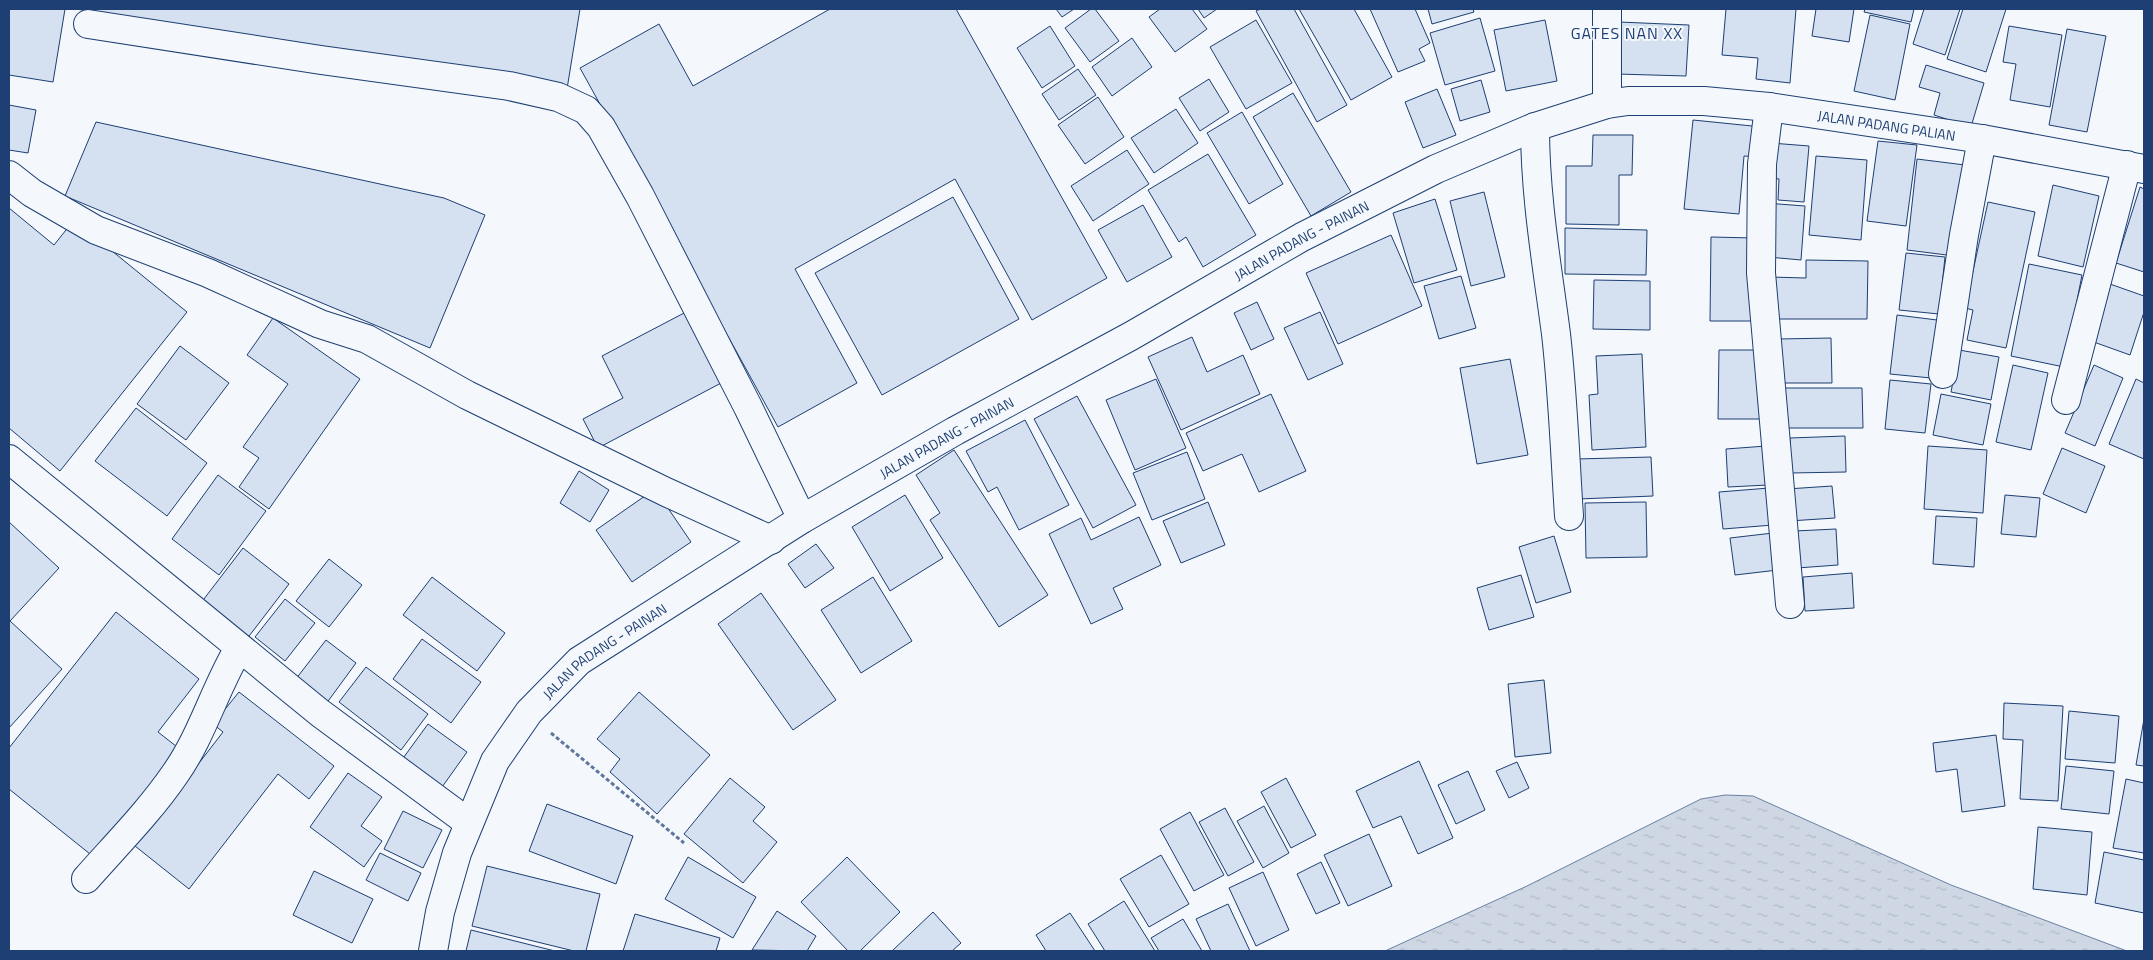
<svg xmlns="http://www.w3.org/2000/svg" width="2153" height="960" font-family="'Titillium Web',sans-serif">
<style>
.water{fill:url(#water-ripples);stroke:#687fa3}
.building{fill:#d5e0f0;stroke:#1d3f73}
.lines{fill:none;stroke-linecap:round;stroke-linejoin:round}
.minor-casing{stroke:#1d3f73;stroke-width:30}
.highway-casing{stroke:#1d3f73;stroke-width:30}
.path{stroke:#5e769c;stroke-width:3;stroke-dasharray:4 2.5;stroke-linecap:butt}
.minor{stroke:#f4f7fb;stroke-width:28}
.highway{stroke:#f4f7fb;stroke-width:28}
.labels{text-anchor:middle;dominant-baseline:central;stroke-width:4;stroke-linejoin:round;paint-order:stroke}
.street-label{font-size:14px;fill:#1d3f73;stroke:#f4f7fb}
.quarter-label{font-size:16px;letter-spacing:1px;fill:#1d3f73;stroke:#f4f7fb}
</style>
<defs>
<pattern id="water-ripples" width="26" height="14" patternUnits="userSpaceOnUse" patternTransform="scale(1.25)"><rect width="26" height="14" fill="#cfd7e4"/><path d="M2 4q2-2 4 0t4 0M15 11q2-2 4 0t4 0" fill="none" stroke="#b1bac7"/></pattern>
</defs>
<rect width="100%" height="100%" fill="#f4f7fb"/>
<polygon class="water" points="1725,795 1753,796 1951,885 2127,951 1385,951 1527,886 1701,799"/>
<g class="building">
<polygon points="9,9 65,9 53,82 9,75"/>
<polygon points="76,9 580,9 567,89"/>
<polygon points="830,9 956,9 1107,278 1032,320 955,179 795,269 857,383 778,427 580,68 659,24 693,86"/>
<polygon points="1056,9 1074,9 1062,17"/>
<polygon points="1091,9 1095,9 1119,41 1090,62 1065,28"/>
<polygon points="1160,9 1192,9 1207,29 1175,52 1149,17"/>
<polygon points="1198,9 1217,9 1204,18"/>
<polygon points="1260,9 1294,9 1347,105 1317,122 1256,11"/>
<polygon points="1299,9 1354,9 1392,77 1351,100"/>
<polygon points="1370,9 1415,9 1430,43 1419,49 1425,61 1398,72"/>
<polygon points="1428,9 1473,9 1474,12 1432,24"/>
<polygon points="1726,9 1796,9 1790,83 1756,79 1758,58 1722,55"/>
<polygon points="1816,9 1854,9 1849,42 1812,36"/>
<polygon points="1865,9 1914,9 1911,22 1864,12"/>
<polygon points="1924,9 1960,9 1945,55 1913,44"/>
<polygon points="1963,9 2006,9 1986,72 1947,59"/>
<polygon points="1870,15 1910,24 1895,100 1854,91"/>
<polygon points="1480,18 1495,71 1445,85 1430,33"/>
<polygon points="1256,20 1292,83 1246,109 1210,47"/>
<polygon points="1545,20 1557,81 1506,91 1494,30"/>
<polygon points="1619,22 1689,25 1686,76 1617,74"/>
<polygon points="1050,26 1075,66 1042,88 1017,48"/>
<polygon points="2009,26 2062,35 2050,107 2010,100 2016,64 2003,62"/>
<polygon points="2067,29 2106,36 2087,132 2049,125"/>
<polygon points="1132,38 1152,67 1112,96 1092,67"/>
<polygon points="1926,65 1984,83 1971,127 1934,115 1940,93 1919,87"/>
<polygon points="1078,69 1096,95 1059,120 1042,94"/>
<polygon points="1209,79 1229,112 1200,131 1179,98"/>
<polygon points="1481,80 1490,112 1460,121 1451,89"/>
<polygon points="1437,89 1456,135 1423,148 1405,102"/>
<polygon points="1293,93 1351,192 1311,216 1253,117"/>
<polygon points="1098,97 1124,137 1085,164 1058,125"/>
<polygon points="9,105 36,110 28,153 9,150"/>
<polygon points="1176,109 1198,143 1154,173 1131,138"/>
<polygon points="1242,112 1283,184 1249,204 1207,133"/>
<polygon points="1693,120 1762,127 1759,157 1744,156 1739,214 1684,209"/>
<polygon points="96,122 444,198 485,215 430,348 65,196"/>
<polygon points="1593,135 1633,135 1632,175 1619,175 1619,225 1566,224 1566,166 1592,166"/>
<polygon points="1878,141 1917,145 1906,226 1867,221"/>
<polygon points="1771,143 1809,146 1804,202 1778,200 1779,179 1768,178"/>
<polygon points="1127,150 1149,184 1093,221 1071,186"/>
<polygon points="1208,154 1256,235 1203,267 1186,237 1179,242 1148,190"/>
<polygon points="1816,156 1867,160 1861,240 1809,235"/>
<polygon points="1917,159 1965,165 1955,256 1907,250"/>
<polygon points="2053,185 2099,196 2083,267 2038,256"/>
<polygon points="2140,187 2144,189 2144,272 2116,263"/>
<polygon points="1484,192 1505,277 1471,286 1450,201"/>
<polygon points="953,197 1019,319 882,395 815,273"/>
<polygon points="1435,199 1457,270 1414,283 1393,213"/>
<polygon points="1988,202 2035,212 2006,348 1967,340 1973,310 1965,308"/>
<polygon points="1765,203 1805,206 1801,260 1768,257"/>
<polygon points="1143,205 1172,257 1127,282 1098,230"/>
<polygon points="9,208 54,245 74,220 187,312 60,471 9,428"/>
<polygon points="1565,228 1647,230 1646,275 1565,274"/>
<polygon points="1391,235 1422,306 1338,344 1306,273"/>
<polygon points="1711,237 1754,238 1753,321 1710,321"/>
<polygon points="1906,253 1945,257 1939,314 1899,310"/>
<polygon points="1806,260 1868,261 1867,319 1768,319 1769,277 1806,278"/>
<polygon points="2029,264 2082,275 2064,367 2011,356"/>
<polygon points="1461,276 1476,328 1439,339 1424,286"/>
<polygon points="1594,280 1650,281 1650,330 1593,329"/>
<polygon points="2110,284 2144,296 2144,312 2130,355 2091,341"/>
<polygon points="1257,302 1274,339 1251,350 1234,313"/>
<polygon points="686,312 723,382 598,448 583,419 623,398 602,356"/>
<polygon points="1320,312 1343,364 1308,380 1284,328"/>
<polygon points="1897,315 1937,320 1931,378 1890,374"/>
<polygon points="273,318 360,379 269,509 239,487 259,458 243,447 288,384 247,355"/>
<polygon points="1192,337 1207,372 1243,355 1260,394 1181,430 1148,357"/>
<polygon points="1831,338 1832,383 1780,383 1779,339"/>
<polygon points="180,346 229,383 186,440 137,404"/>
<polygon points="1719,350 1763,350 1762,419 1718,419"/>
<polygon points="1959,350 1999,357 1991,400 1951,392"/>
<polygon points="1642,354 1646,447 1592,450 1589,395 1598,394 1596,356"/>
<polygon points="1510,359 1528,455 1477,464 1460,368"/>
<polygon points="2013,365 2048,373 2031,450 1996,442"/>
<polygon points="2094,365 2123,378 2095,446 2065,433"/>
<polygon points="1156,379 1186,448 1135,470 1106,400"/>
<polygon points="2136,379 2144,383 2144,459 2109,444"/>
<polygon points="1890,380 1931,384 1925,433 1885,429"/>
<polygon points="1782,388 1862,388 1863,428 1782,428"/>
<polygon points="1271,394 1306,471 1259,492 1242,454 1203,471 1186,433"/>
<polygon points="1941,394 1991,404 1983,445 1933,435"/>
<polygon points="1077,396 1136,505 1093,528 1034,419"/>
<polygon points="136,408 207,463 167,516 95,461"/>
<polygon points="1025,420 1069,505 1019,530 997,487 988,492 966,451"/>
<polygon points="1845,436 1846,472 1790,473 1790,438"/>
<polygon points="1766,446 1768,485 1728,487 1726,449"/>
<polygon points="1928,446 1987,450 1983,513 1924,509"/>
<polygon points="2062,448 2105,466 2086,513 2043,494"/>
<polygon points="954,450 1048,595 999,627 930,520 940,513 916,475"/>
<polygon points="1187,452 1205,499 1152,520 1133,473"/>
<polygon points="1651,457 1653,496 1578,499 1576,459"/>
<polygon points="579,471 609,490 590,522 560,503"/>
<polygon points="218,475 266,511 219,575 172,539"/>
<polygon points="1832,486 1835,518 1789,521 1787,489"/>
<polygon points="1769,488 1773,525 1723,529 1719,492"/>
<polygon points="655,489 691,542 632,582 596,530"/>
<polygon points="905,495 943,558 890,591 852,527"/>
<polygon points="2005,495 2040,498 2036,537 2001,534"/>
<polygon points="1208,502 1225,545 1181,563 1163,521"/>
<polygon points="1646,502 1647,557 1586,558 1585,503"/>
<polygon points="1936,516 1977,518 1974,567 1933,564"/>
<polygon points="1139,517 1161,565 1113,588 1123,609 1091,624 1049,534 1081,518 1091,540"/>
<polygon points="9,522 59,568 10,621 62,669 9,728"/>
<polygon points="1836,529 1838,565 1797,568 1795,531"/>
<polygon points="1773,533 1778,570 1735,575 1730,538"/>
<polygon points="1554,536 1571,592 1536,603 1519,547"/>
<polygon points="816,544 834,568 805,588 788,564"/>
<polygon points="243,548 289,584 243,644 197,608"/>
<polygon points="329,559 362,585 329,627 296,601"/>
<polygon points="1852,573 1854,608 1805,611 1803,577"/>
<polygon points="1521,575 1534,617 1489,630 1477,588"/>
<polygon points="432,577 505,633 477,671 403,615"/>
<polygon points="873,577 912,641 861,673 821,610"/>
<polygon points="761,593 836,700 793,730 718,624"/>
<polygon points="285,599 315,623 285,661 255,637"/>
<polygon points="116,612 199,679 158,732 181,750 95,858 9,789 9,748"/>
<polygon points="422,639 481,682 451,723 393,679"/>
<polygon points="326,640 356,663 323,708 292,684"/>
<polygon points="366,667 428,714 401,750 339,702"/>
<polygon points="1544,680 1551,753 1515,757 1508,684"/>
<polygon points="239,692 334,766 309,799 278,774 189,889 135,846 223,732 213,724"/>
<polygon points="639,692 710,755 657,814 610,772 620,759 597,739"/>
<polygon points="2004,703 2063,706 2058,801 2020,799 2023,740 2003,739"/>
<polygon points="2069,711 2119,716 2115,763 2065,759"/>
<polygon points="2144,719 2144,766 2136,765"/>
<polygon points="428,724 467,752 440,790 401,761"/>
<polygon points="1996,735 2005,806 1962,812 1957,769 1936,772 1933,743"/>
<polygon points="1419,761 1453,838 1418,854 1401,816 1373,828 1356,791"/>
<polygon points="1517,762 1529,788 1509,798 1496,771"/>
<polygon points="2066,766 2114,771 2109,814 2061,809"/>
<polygon points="1468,771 1485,810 1456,824 1438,785"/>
<polygon points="348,773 382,797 361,826 382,841 364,867 310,827"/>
<polygon points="730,778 765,807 753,821 777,842 743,883 684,834"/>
<polygon points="1286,778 1316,835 1291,848 1261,792"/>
<polygon points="2126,779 2144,783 2144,853 2113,848"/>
<polygon points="547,804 633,836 616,884 529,851"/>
<polygon points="1264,806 1289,853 1263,868 1237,821"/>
<polygon points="1225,808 1254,862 1228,876 1199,822"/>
<polygon points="403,811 442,830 423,868 384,849"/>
<polygon points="1190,812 1224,875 1194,891 1160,829"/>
<polygon points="2038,827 2092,832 2087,895 2033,889"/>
<polygon points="1369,834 1392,886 1348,906 1324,855"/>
<polygon points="2104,852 2144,860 2144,913 2095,903"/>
<polygon points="380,853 421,873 408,901 366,880"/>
<polygon points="1161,855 1189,904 1149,927 1120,879"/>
<polygon points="688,857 756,897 733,938 665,899"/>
<polygon points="847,857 900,912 860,951 848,951 801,902"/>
<polygon points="1321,862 1340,903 1316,914 1297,874"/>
<polygon points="487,866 600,894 586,951 574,951 472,926"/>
<polygon points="314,871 373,899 352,943 293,915"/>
<polygon points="1263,872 1289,930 1256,946 1229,888"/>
<polygon points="1124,901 1155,951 1105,951 1088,924"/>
<polygon points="1228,904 1250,951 1211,951 1196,919"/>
<polygon points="777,911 816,936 807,951 752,950"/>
<polygon points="933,912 961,943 952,951 892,951"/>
<polygon points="1070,913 1095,951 1046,951 1036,935"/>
<polygon points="635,914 720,938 716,951 623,951"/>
<polygon points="1183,919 1202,951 1159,951 1151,938"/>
<polygon points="471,930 555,951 466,951"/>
</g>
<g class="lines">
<defs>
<g id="minor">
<polyline points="1607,9 1607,104"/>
<polyline points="88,24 321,60 509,86 558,97 586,110 601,127 640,196 748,407 802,519"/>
<polyline points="1769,107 1762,164 1761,273 1790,604"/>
<path d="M1535,127C1535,197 1547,265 1556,334C1563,395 1565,456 1569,516"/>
<polyline points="9,175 32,193 96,230 208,273 320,324 367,339 467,395 666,492 771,540"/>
<polyline points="1943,374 1964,235 1982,139"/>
<polyline points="2066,400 2127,165"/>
<polyline points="9,459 320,713 469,823"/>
<path d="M86,879C116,845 149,812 175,774C202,736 215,688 239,648"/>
</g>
<g id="highway">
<path id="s1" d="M433,951L440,912L457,853L495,761L529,712L579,661L802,519L955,431L1131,336L1302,237L1436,169L1535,127L1607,104L1628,101H1704L1769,107L1982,139L2144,169"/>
</g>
</defs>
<use href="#minor" class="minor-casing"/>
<use href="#highway" class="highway-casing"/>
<polyline class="path" points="551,733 684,843"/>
<use href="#minor" class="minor"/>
<use href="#highway" class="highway"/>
</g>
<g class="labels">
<g class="street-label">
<text stroke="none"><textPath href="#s1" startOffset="1785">JALAN PADANG PALIAN</textPath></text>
<text stroke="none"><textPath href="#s1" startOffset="1168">JALAN PADANG - PAINAN</textPath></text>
<text stroke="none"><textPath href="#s1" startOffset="762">JALAN PADANG - PAINAN</textPath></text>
<text stroke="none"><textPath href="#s1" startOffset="358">JALAN PADANG - PAINAN</textPath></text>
</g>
<g class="quarter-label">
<text x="1627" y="33">GATES NAN XX</text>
</g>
</g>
<rect width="2153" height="960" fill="none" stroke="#1d3f73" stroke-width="20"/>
</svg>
